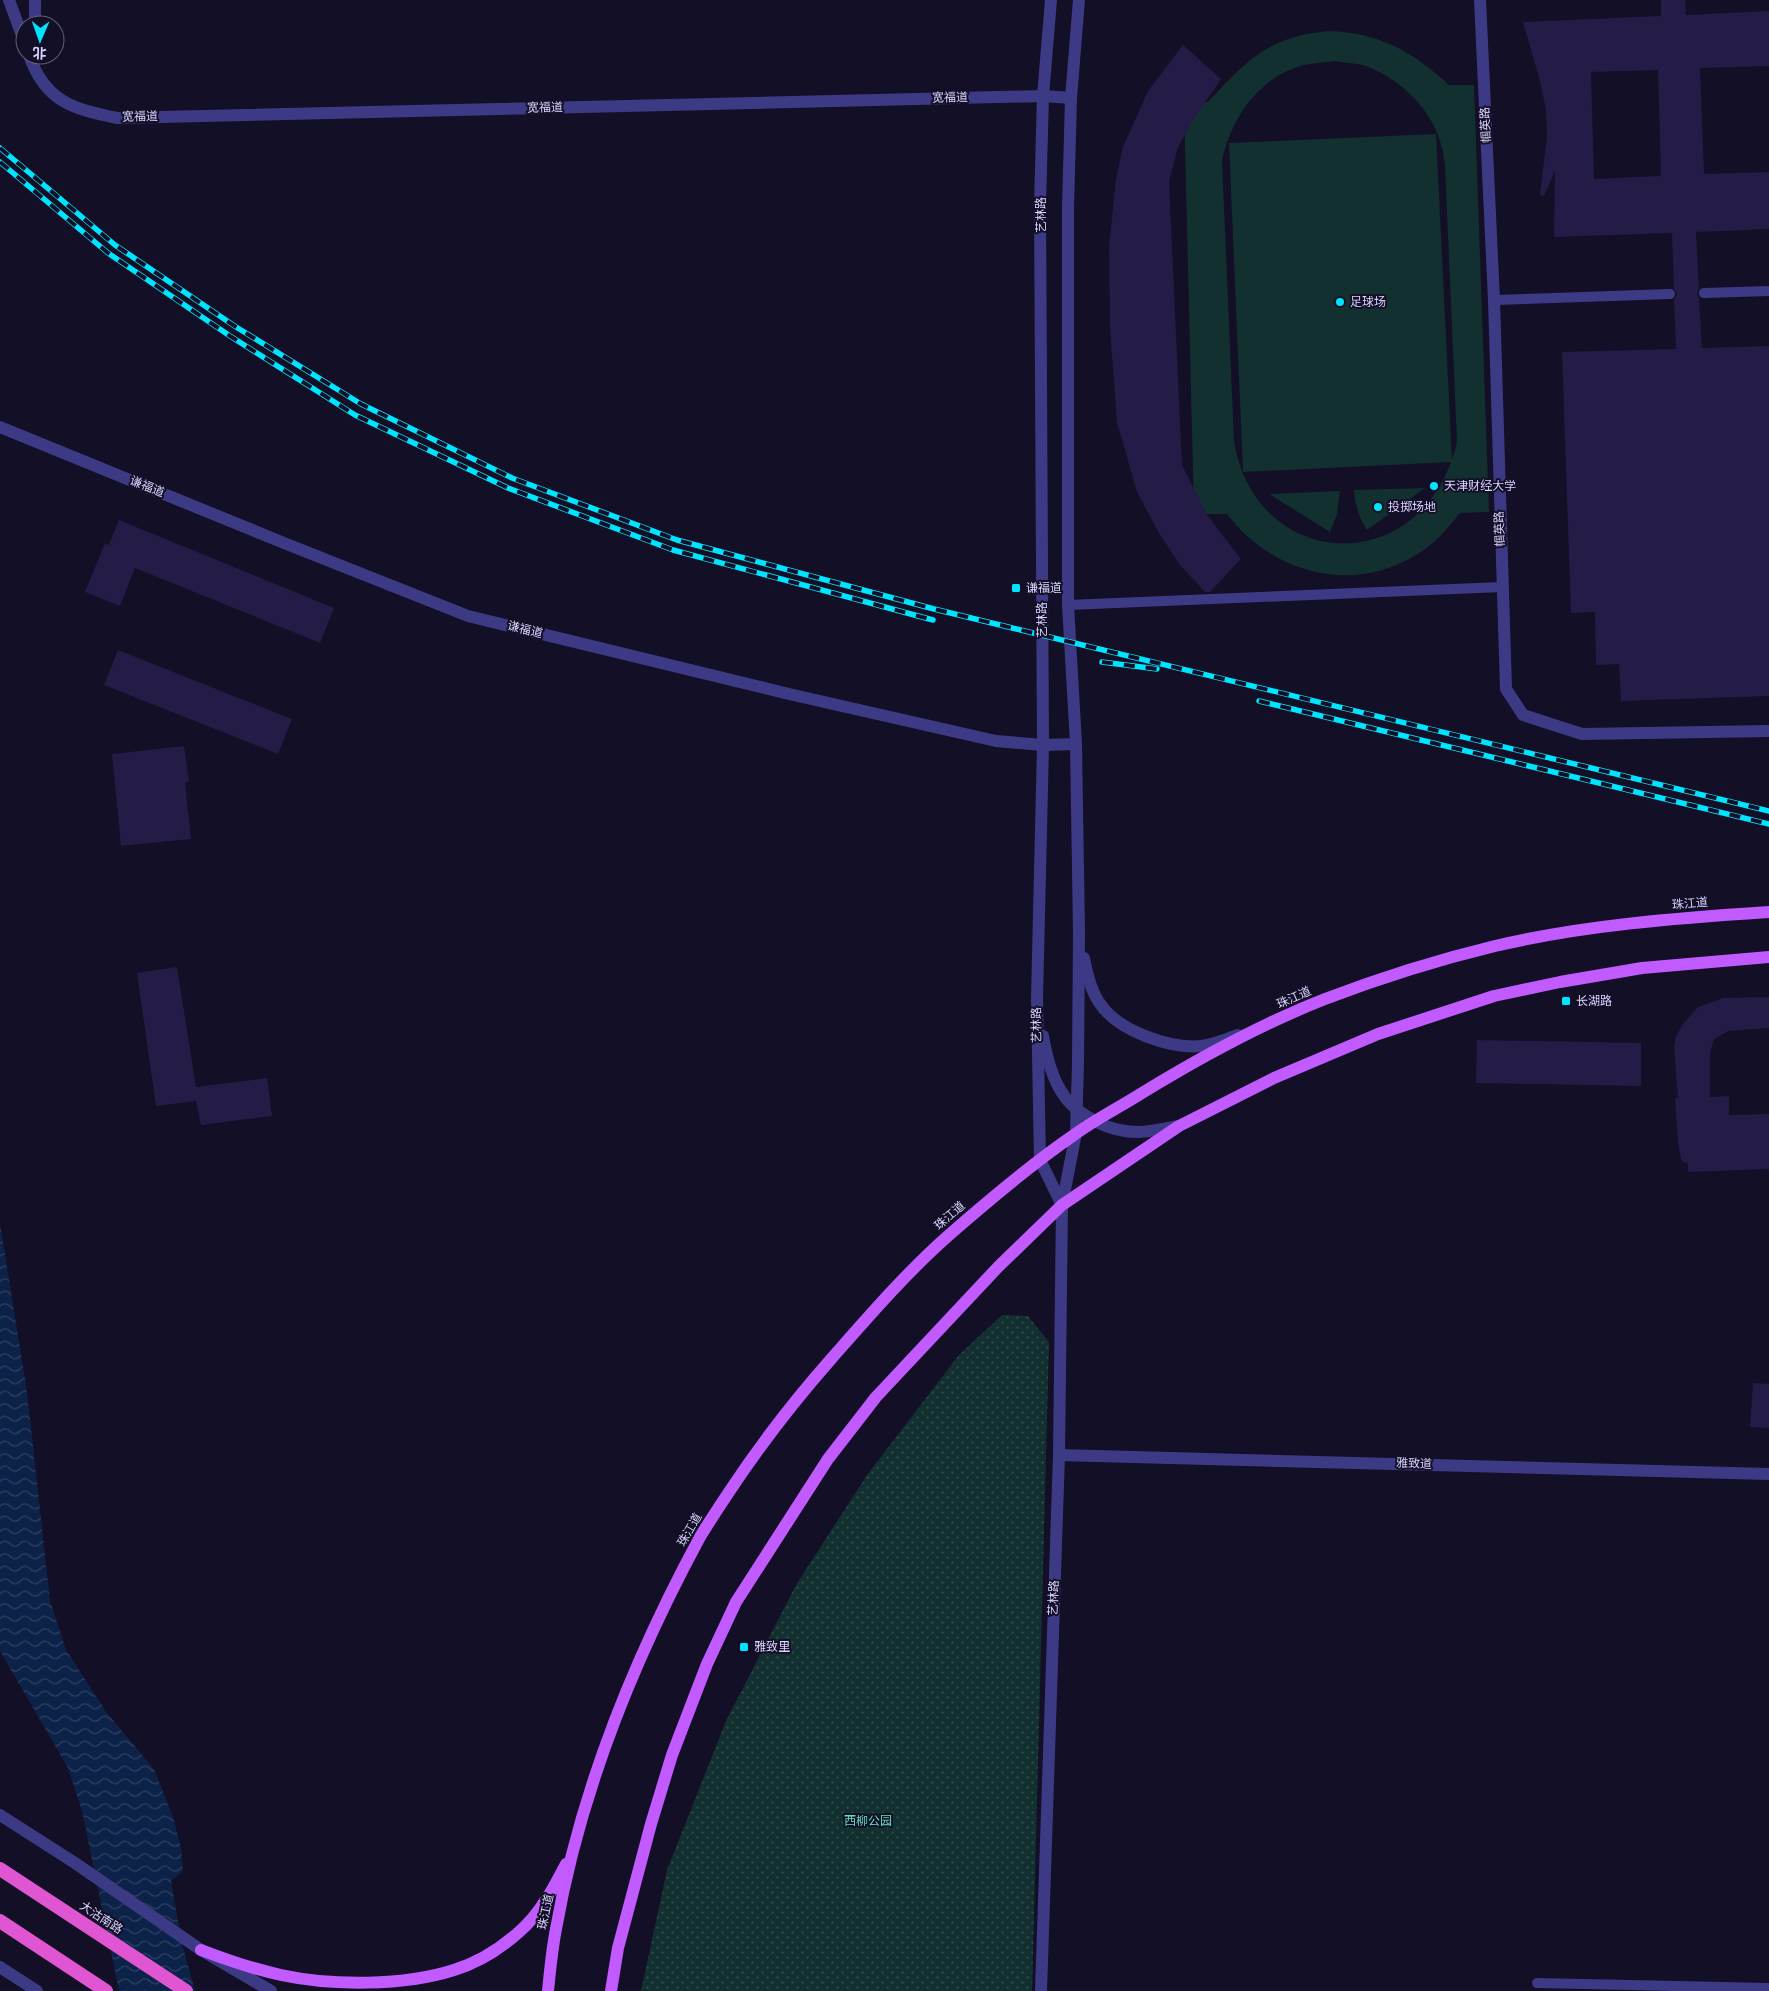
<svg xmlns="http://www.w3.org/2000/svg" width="1769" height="1991" font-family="'Source Sans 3','Noto Sans SC',sans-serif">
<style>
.grass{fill:url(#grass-dots)}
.garden{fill:#12302f;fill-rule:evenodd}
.water{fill:url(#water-waves)}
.building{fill:#241b47;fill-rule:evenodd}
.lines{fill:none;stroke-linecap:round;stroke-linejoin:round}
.service{stroke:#3d3a85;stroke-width:10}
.minor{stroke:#3d3a85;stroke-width:12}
.tertiary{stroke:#3d3a85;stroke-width:12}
.primary{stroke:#c25bff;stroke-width:12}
.trunk{stroke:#e055d1;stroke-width:14}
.rail-casing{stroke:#00e5ff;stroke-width:5.5}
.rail{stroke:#130f26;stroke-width:4;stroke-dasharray:11;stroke-linecap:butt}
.poi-dot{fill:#00e5ff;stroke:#130f26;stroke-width:2}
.labels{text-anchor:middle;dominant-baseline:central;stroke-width:4;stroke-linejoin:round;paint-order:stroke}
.street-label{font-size:12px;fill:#d9d4ff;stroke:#130f26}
.poi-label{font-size:12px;fill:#d9d4ff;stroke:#130f26;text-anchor:start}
.park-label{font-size:12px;fill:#5fe0c0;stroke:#130f26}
</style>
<defs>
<pattern id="grass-dots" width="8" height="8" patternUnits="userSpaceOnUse" patternTransform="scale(1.25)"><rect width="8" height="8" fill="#12302f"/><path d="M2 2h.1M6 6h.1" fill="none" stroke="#344d4e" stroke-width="1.8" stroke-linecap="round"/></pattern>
<pattern id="water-waves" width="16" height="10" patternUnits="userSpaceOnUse" patternTransform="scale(1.25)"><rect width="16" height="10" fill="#0c2248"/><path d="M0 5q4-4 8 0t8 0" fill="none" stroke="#2f4163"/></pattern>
</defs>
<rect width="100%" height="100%" fill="#130f26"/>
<polygon class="grass" points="1002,1315 1028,1316 1049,1342 1032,1991 641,1991 667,1870 726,1721 796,1585 867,1475 959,1355"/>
<g class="garden">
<path d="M1329,31C1380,33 1412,51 1449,85H1474L1489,512L1460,513C1447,529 1434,545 1416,555C1351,595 1272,573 1227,514H1194L1184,105L1208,102C1247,60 1269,36 1329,31ZM1336,61C1345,63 1357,63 1366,66C1409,83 1442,120 1445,167L1457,442L1452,460L1436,134L1229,143L1243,472L1451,462C1407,581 1254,566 1234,441L1222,161C1232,115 1261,74 1309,64C1318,63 1327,62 1336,61Z"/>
<path d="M1425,488L1367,530C1359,518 1355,504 1354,490Z"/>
<polygon points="1340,491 1337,514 1330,532 1269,494"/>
</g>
<polygon class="water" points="0,1223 27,1392 50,1601 66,1650 107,1713 154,1769 173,1817 181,1848 183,1871 171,1881 182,1944 195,1991 119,1991 82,1811 68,1768 0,1651"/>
<g class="building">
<path d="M1661,0H1685L1686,15L1769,11V66L1700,68L1704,174L1769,172V229L1696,232L1699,289L1697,294L1699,298L1702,348L1769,346V696L1621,701L1619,664L1596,665L1595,612L1571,613L1562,352L1676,349L1674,299L1677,294L1674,289L1672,233L1554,237L1555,171L1544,196L1540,195L1547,136L1546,110L1540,81L1523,22L1661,16ZM1658,70L1661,176L1594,179L1591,72Z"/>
<polygon points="1183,45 1221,79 1194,119 1178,147 1169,182 1182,465 1207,515 1241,559 1210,592 1205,592 1180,565 1159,533 1137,492 1117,422 1110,329 1109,247 1116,179 1123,147 1148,91"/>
<polygon points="119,520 334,608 320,643 135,568 120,606 85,592 105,543 109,545"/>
<polygon points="118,650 292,719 278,754 104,685"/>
<polygon points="184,746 189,782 185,782 191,839 121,846 112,754"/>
<polygon points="177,967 196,1087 267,1078 272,1116 201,1125 196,1101 156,1106 137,973"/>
<polygon points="1769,997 1769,1028 1728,1031 1714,1039 1710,1053 1710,1097 1729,1096 1729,1115 1769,1114 1769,1169 1688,1172 1688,1163 1682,1162 1678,1144 1675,1098 1678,1098 1674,1047 1676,1036 1683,1024 1698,1007 1723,998"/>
<polygon points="1477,1040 1641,1043 1641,1086 1476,1083"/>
<polygon points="1753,1383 1769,1384 1769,1428 1750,1427"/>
</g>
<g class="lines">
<g class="service">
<polyline points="1704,293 1769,291"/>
<polyline points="1494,300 1670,294"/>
<polyline points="1068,605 1502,587"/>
<polyline points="1537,1983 1769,1988"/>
</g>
<g class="minor">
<polyline points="9,0 25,44"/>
<polyline points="35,0 35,25"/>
<polyline points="1480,0 1494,300 1506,689 1523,715 1582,734 1769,731"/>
<path d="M29,55C45,101 72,109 117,118L1043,96L1071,98"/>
<polyline points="0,427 284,543 468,616 789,694 996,741 1043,745 1076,744"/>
<polyline points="1059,1455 1769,1474"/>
</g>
<g class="tertiary">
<polyline points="1051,0 1043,96 1040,204 1043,745 1037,999 1040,1160 1062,1205"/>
<path d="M1084,958C1087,974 1091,992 1101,1005C1119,1031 1170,1049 1201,1046C1213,1045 1226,1039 1238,1035"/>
<path d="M1043,1036C1046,1054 1051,1075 1061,1091C1072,1111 1102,1128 1125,1131C1142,1134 1161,1129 1179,1126"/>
<polyline points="0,1815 75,1863 201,1950 271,1991"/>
<polyline points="0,1967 37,1991"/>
<polyline points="1041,1991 1059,1455 1062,1205 1076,1133 1078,1063 1079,932 1076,744 1068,605 1068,208 1071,98 1079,0"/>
</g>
<g class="primary">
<path d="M201,1950C227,1960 253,1969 281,1975C332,1986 404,1986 454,1970C477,1963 501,1948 519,1932C540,1914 553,1889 566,1864"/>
<path d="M548,1991C550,1970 552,1949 556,1929C580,1792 634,1659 700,1537C709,1522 719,1507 729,1492C760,1445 794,1401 832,1358C869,1316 906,1273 949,1235C989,1200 1030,1165 1074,1135C1096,1119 1120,1107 1142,1093C1201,1057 1261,1024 1325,999C1380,978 1437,960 1495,946C1584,925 1678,918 1769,912"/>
<polyline points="611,1991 618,1948 651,1824 672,1755 707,1664 736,1602 828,1459 876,1397 999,1266 1062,1205 1179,1126 1274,1078 1378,1034 1494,996 1560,982 1642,968 1769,957"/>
</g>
<g class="trunk">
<polyline points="0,1869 186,1991"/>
<polyline points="0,1921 106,1991"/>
</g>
<defs>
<g id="rail">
<polyline points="0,148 115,245 236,327 361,404 512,478 677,540 934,609 1769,811"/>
<polyline points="0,162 108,253 230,336 355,415 508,488 673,550 933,620"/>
<polyline points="1102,662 1157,669"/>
<polyline points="1259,701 1769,824"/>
</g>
</defs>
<use href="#rail" class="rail-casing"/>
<use href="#rail" class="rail"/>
</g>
<g class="poi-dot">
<circle cx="1340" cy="302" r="5"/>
<circle cx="1434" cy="486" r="5"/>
<circle cx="1378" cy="507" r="5"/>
<rect x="1011" y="583" width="10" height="10" rx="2.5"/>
<rect x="1561" y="996" width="10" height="10" rx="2.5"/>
<rect x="739" y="1642" width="10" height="10" rx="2.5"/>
</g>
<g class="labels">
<g class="street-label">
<text transform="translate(950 98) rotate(-1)">宽福道</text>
<text transform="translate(545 108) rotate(-1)">宽福道</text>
<text transform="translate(140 117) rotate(-1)">宽福道</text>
<text transform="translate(1486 125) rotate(-93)">帼英路</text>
<text transform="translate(1041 215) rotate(-90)">艺林路</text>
<text transform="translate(147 487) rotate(22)">谦福道</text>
<text transform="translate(1500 529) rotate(-92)">帼英路</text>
<text transform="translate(1042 620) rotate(-90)">艺林路</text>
<text transform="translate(525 630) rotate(14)">谦福道</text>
<text transform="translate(1690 904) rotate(-5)">珠江道</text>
<text transform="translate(1294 998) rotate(-24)">珠江道</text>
<text transform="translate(1037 1025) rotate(-91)">艺林路</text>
<text transform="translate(950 1216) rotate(-41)">珠江道</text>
<text transform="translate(1414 1464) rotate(2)">雅致道</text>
<text transform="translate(690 1530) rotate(-60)">珠江道</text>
<text transform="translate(1054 1598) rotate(-88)">艺林路</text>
<text transform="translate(546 1912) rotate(-78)">珠江道</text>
<text transform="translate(101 1918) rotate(33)">大沽南路</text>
</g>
<g class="poi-label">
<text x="1350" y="302">足球场</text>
<text x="1444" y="486">天津财经大学</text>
<text x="1388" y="507">投掷场地</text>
<text x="1026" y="588">谦福道</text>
<text x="1576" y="1001">长湖路</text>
<text x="754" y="1647">雅致里</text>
</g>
<g class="park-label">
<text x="868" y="1821">西柳公园</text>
</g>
</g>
<g transform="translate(40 40) rotate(182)"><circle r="24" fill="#130f26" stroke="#625e7d"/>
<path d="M0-4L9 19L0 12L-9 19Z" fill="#00e5ff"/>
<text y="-8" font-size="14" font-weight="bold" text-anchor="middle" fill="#d9d4ff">北</text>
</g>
</svg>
